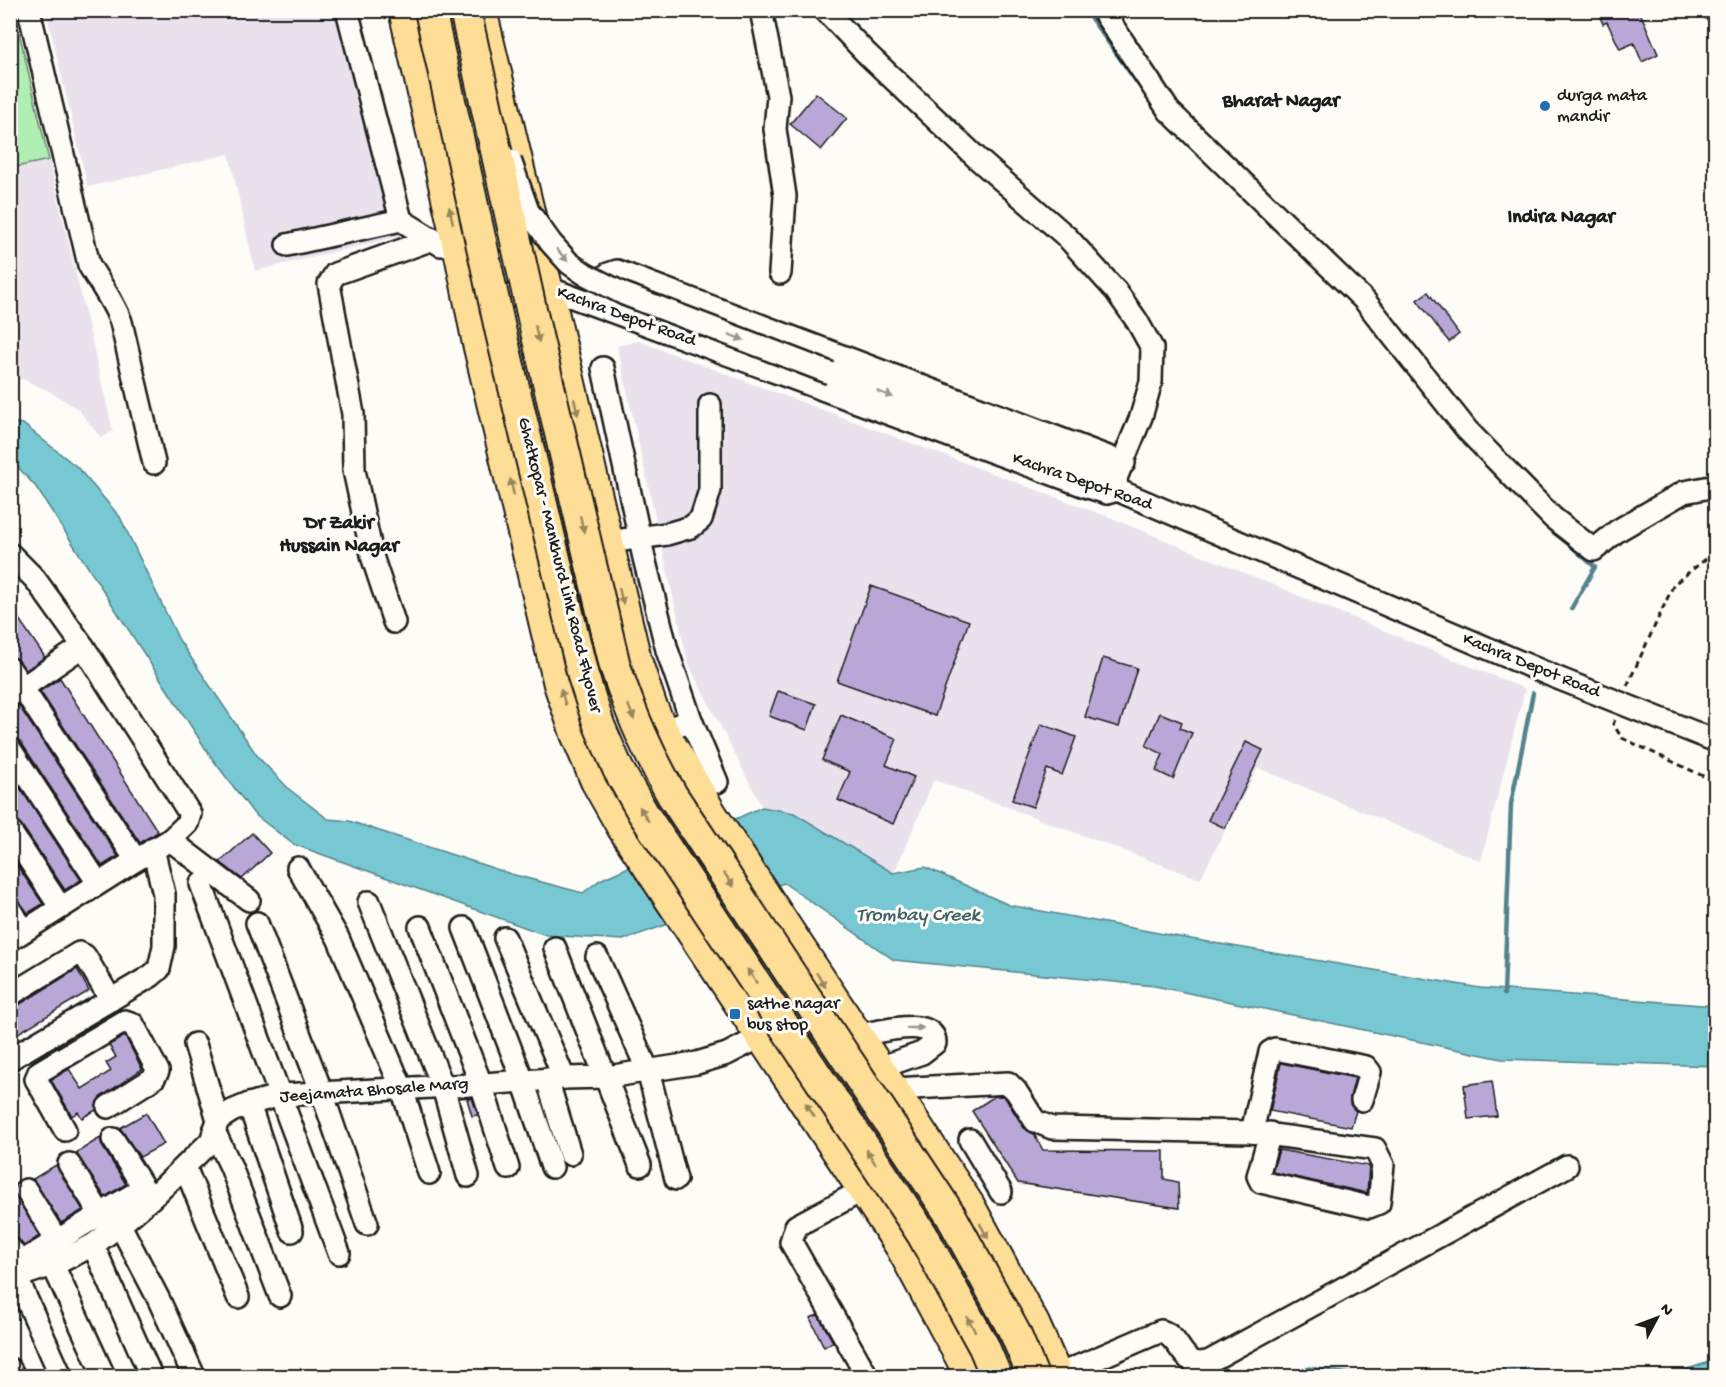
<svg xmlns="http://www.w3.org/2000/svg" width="1726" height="1387" font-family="'Gochi Hand',sans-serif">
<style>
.built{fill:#e9e2ed}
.green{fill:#b0eeb4;stroke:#668568;stroke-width:1.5}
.water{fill:#78c8d3;stroke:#53838a;stroke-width:1.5}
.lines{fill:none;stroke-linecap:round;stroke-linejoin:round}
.stream{stroke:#53838a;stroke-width:4.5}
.building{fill:#b9a7d7;stroke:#1c1c1c;stroke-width:1.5}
.minor-casing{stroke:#1c1c1c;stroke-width:26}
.highway-casing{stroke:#1c1c1c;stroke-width:34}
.path{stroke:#1c1c1c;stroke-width:3;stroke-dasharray:6 4.5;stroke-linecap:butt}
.minor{stroke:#fdfcf7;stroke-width:21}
.highway{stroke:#fedd96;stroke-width:30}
.minor-bridge-casing{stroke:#1c1c1c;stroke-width:26;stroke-linecap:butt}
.highway-bridge-casing{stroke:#1c1c1c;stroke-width:34;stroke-linecap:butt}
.minor-bridge{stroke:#fdfcf7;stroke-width:21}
.highway-bridge{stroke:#fedd96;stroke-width:30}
.oneway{fill:#98865f}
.oneway2{fill:#989794}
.poi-dot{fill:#1f6fb2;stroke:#fdfcf7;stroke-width:2}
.labels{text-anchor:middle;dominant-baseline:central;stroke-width:6;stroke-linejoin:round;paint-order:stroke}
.poi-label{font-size:18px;fill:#1c1c1c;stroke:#fdfcf7;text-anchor:start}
.street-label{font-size:18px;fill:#1c1c1c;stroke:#fdfcf7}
.neighbourhood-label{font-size:20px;font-weight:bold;fill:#1c1c1c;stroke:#fdfcf7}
.water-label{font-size:20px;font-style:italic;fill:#416165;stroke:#fdfcf7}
</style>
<rect width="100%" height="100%" fill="#fdfcf7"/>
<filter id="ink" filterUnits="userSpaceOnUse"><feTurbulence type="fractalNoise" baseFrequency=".0167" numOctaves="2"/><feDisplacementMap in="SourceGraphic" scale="12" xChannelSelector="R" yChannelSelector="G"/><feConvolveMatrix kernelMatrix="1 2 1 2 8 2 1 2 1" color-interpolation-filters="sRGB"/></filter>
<g filter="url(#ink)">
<g class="built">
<polygon points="46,11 358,11 409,234 255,271 229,154 88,187"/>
<polygon points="49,160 113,431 101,438 78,409 49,391 24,380 11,378 11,168"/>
<polygon points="638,341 1109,517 1525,689 1481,861 1258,768 1200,879 934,780 894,873 794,813 762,807 688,663 617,346"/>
</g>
<polygon class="green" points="10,11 14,11 49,160 11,168"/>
<g class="water">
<polygon points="11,422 23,424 77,467 120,517 179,640 258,757 290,790 328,819 349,821 511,874 583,893 600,880 762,807 794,813 893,873 925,867 1009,905 1185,938 1480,988 1715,1006 1715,1066 1502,1059 1155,986 894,960 784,883 623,940 546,935 293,844 254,814 211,757 36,487 16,465 11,465"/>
<polygon points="1715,1360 1715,1376 1666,1376"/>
<polygon points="1309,1367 1370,1376 1288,1376"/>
<polygon points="1529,1368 1573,1376 1457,1376"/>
</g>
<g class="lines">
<g class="stream">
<polyline points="1085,10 1152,103"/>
<polyline points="1168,124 1196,152"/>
<polyline points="1553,530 1595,567 1571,609"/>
<polyline points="1504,994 1511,804 1533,693"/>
</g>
</g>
<g class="building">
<polygon points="1597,10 1639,10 1658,54 1642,62 1634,43 1620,49 1607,22 1603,24"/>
<polygon points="816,93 847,118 821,150 790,124"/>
<polygon points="1428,292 1459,334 1449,342 1417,300"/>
<polygon points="871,586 969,621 935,716 837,681"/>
<polygon points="10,606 45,657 26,670 16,658 10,656"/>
<polygon points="1103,658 1137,668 1119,727 1085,717"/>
<polygon points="60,678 158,832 140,843 40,691"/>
<polygon points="778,691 816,704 807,730 769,716"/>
<polygon points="19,706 118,856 102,866 21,742 10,736 10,707"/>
<polygon points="1160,713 1182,722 1180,728 1192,733 1173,779 1156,771 1163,754 1146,746"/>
<polygon points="841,715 897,739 886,765 914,777 893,824 838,800 850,772 822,760"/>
<polygon points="1041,724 1076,737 1062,775 1047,769 1033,807 1012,800"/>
<polygon points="1246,742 1263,750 1225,828 1208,820"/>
<polygon points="10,773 81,880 65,890 21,824 10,818"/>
<polygon points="252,833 270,853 242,879 220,862"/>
<polygon points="10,855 43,904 28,913 20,902 10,898"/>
<polygon points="77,969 89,991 10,1038 10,1008 17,1006"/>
<polygon points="125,1036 142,1069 101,1097 97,1102 96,1110 82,1118 78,1112 72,1116 51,1080 69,1069 82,1089 111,1071 106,1063 116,1057 109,1045"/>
<polygon points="1281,1063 1355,1078 1350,1097 1350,1104 1356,1111 1351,1127 1270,1111"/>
<polygon points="1492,1081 1497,1116 1468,1119 1464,1085"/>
<polygon points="995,1096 1003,1096 1006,1099 1024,1128 1034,1134 1043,1150 1164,1151 1164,1179 1178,1182 1179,1208 1018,1183 972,1111"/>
<polygon points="472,1098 478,1115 472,1116 467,1099"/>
<polygon points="146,1113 164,1144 140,1157 120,1128"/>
<polygon points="100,1138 102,1146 126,1184 105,1197 76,1153"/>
<polygon points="1279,1150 1369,1166 1367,1193 1272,1172"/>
<polygon points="56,1165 83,1210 61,1223 33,1179"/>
<polygon points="14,1192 39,1236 24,1246 16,1237 10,1236 10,1194"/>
<polygon points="818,1315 833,1342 824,1347 810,1318"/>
</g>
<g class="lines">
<defs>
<g id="minor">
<path d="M29,10L89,265C100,284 114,302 121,322L154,463"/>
<polyline points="347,10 401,220 441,245"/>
<polyline points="761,10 778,96 775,129 785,196 780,273"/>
<polyline points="825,10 867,54 979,160 1067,237 1116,291 1137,321 1152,348 1151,382 1141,417 1116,478 1117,490"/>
<polyline points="1102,10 1169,111 1365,301 1467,430 1553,518 1594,550 1617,531 1684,492 1716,486"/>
<polyline points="1715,10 1716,12"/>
<polyline points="287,245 401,220"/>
<polyline points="596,299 608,274 617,271 1124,463"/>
<polyline points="482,302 548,288 1085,486 1107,493 1117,490 1555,677 1716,741"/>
<polyline points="603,368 644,558 667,650 691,720 663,731"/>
<polyline points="830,373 1116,478"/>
<polyline points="608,542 667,534 691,527 701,519 710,490 710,405"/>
<polyline points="10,554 35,579 83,646 190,814 187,824 170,840 136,860 10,940"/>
<polyline points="394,622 373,559 354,470 353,414 329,284 335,274 433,239"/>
<polyline points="10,669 136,860"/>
<polyline points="12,695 83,646"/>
<polyline points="691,720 717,782"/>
<polyline points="10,749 98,883"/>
<polyline points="10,831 57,902"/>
<polyline points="170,840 249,900"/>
<polyline points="298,868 338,938 402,1089 429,1173"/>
<polyline points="201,884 339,1253"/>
<polyline points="369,902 443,1087 468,1176"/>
<polyline points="10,910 22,927"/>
<polyline points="257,923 322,1093 367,1224"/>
<polyline points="420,927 481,1084 508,1168"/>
<polyline points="464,928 523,1081 552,1167"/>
<polyline points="505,938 564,1078"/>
<polyline points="555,948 640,1165"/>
<polyline points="597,957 648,1071 676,1179"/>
<polyline points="10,995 79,953 85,956 111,1000"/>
<path d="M857,1035C876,1033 935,1015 935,1043L922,1053L879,1068"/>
<polyline points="195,1044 218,1120"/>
<polyline points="10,1059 151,976 159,969 164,946 164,894 153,849"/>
<polyline points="547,1079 570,1154"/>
<polyline points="893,1089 1008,1083 1016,1091 1035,1121 1052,1128 1252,1132 1375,1149 1383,1165 1379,1203 1369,1207 1261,1182 1258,1176 1270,1133"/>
<polyline points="249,1104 292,1231"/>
<polyline points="65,1130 36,1079 39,1072 125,1021 133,1024 158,1071 154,1078 108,1107"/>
<polyline points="214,1131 231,1167 280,1296"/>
<polyline points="1252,1132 1270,1052 1275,1049 1366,1067 1370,1072 1362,1100"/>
<polyline points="113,1139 150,1198"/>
<polyline points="970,1140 1001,1192"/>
<polyline points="69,1164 108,1226"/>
<polyline points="185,1167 238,1297"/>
<polyline points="26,1190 64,1252"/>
<polyline points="863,1190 796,1226 791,1242 867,1376"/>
<polyline points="120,1225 158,1298 194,1376"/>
<polyline points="93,1245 151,1376"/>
<polyline points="10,1248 20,1262 23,1261 144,1188"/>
<polyline points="53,1265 104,1376"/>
<polyline points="17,1278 61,1376"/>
<polyline points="10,1279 53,1265 93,1245 120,1225 156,1194 211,1141 218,1120 232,1111 249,1104 281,1095 470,1085 564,1078 607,1077 697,1063 727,1054 762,1036"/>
<polyline points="10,1369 14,1376"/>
<path d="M1056,1376L1161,1331C1183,1338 1181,1371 1210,1361L1567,1166"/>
</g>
<g id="highway">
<polyline points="404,10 461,259 477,339 559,684 576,734 596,781 622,827 901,1247 961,1358 969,1376"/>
<polyline points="481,10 636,660 651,705 663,731 711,813 969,1205 1034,1324 1057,1376"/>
</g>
</defs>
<use href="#minor" class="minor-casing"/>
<use href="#highway" class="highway-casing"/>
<g class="path">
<polyline points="1627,686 1674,584 1716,551"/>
<polyline points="1615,720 1613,724 1622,738 1716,782"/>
</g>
<use href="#minor" class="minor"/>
<use href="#highway" class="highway"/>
<defs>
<polyline id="minor-bridge" points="510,160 528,211 551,243 569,263 585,274 624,294 830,373"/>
<g id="highway-bridge">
<polyline points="430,10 501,333 583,676 599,725 618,769 643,813 922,1234 984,1347 996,1376"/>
<path d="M465,10L535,327L615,666C631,714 647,751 672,795L951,1216L1015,1333L1033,1376"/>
</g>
</defs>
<use href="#minor-bridge" class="minor-bridge-casing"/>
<use href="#highway-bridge" class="highway-bridge-casing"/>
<use href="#minor-bridge" class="minor-bridge"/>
<use href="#highway-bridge" class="highway-bridge"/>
</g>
<defs><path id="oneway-solid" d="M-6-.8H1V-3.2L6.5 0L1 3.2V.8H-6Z" transform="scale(1.5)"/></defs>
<g class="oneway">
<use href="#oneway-solid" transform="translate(451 215) rotate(-103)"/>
<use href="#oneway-solid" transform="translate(537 334) rotate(77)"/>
<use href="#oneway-solid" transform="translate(576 407) rotate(77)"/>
<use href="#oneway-solid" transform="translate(512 487) rotate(-103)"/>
<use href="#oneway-solid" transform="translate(582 524) rotate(77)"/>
<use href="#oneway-solid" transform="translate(621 596) rotate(77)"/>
<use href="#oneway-solid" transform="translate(563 697) rotate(-108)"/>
<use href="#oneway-solid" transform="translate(631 712) rotate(69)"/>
<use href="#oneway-solid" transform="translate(644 814) rotate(-122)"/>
<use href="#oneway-solid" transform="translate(729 880) rotate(56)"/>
<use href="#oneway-solid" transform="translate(752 976) rotate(-124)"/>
<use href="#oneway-solid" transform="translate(821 980) rotate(57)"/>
<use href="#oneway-solid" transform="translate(810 1110) rotate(-123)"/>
<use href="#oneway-solid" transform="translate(871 1157) rotate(-123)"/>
<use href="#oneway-solid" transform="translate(984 1231) rotate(61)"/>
<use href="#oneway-solid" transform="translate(971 1324) rotate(-118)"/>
</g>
<g class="oneway2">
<use href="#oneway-solid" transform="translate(562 255) rotate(48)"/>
<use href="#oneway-solid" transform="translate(736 337) rotate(21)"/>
<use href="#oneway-solid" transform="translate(885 394) rotate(20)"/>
<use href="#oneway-solid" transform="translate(915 1028)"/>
</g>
</g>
<g class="poi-dot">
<circle cx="1545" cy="106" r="6"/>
<rect x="729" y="1008" width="12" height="12" rx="3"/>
</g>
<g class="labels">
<g class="poi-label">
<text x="1557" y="96">durga mata<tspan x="1557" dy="21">mandir</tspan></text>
<text x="747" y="1004">sathe nagar<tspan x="747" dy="21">bus stop</tspan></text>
</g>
<g class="street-label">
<text transform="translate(626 317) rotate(20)">Kachra Depot Road</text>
<text transform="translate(1082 482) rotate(19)">Kachra Depot Road</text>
<text transform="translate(559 565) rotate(76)">Ghatkopar - Mankhurd Link Road Flyover</text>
<text transform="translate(1531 666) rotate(22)">Kachra Depot Road</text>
<text transform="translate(374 1091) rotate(-4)">Jeejamata Bhosale Marg</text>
</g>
<g class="neighbourhood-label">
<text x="1281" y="102">Bharat Nagar</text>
<text x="1561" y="218">Indira Nagar</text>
<text x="339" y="524">Dr Zakir<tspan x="339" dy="23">Hussain Nagar</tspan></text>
</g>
<g class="water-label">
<text x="918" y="916">Trombay Creek</text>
</g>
</g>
<rect width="1726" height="1387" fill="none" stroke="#fdfcf7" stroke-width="36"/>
<rect x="18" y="18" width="1690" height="1351" fill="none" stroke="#1c1c1c" stroke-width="2" filter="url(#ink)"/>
<g transform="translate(1657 1318) rotate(49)" stroke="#fdfcf7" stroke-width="4.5" paint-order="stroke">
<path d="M0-4.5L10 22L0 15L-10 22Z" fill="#1c1c1c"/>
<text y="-9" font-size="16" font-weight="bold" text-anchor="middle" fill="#1c1c1c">N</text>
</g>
</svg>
